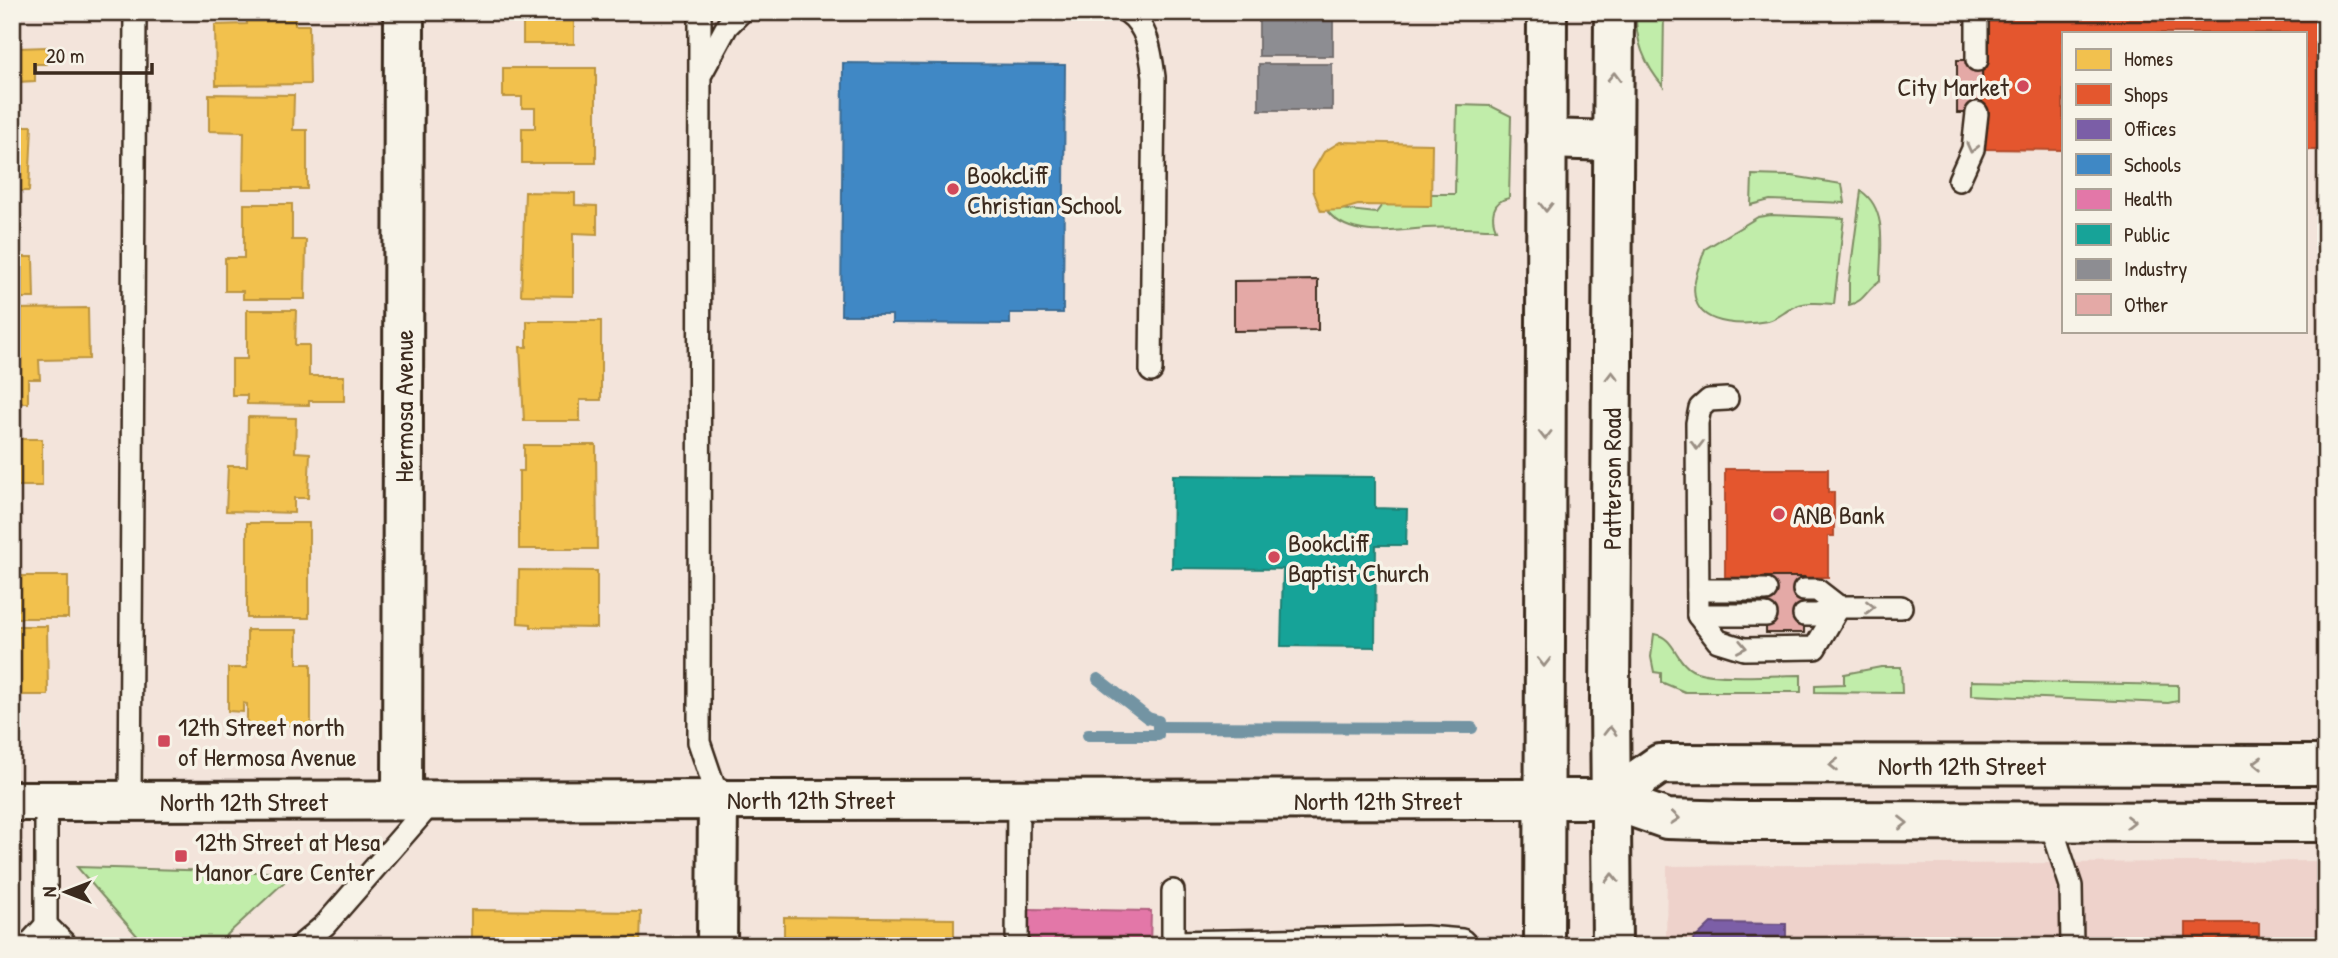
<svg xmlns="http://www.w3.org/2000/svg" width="2338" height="958" font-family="'Patrick Hand',sans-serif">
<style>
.built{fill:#eed2cb}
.green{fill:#c1edaa;stroke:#7e8c64;stroke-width:2}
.homes{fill:#f2c14e;stroke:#bb9440;stroke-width:2}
.shops{fill:#e4572e;stroke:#b14a29;stroke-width:2}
.offices{fill:#7b5ea7;stroke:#684e7e;stroke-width:2}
.schools{fill:#3f88c5;stroke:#3e6c93;stroke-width:2}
.health{fill:#e377a8;stroke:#b1607f;stroke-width:2}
.public{fill:#17a398;stroke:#227f73;stroke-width:2}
.industry{fill:#8d8d92;stroke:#746f6f;stroke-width:2}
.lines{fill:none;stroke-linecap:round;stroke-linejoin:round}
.stream{stroke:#7394a3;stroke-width:12}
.building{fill:#e4a9a6;stroke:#3b2a1e;stroke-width:2}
.service-casing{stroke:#3b2a1e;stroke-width:26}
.minor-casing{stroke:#3b2a1e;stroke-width:44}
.primary-casing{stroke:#3b2a1e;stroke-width:44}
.service{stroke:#f7f3e8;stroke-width:21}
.minor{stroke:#f7f3e8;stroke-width:38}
.primary{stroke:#f7f3e8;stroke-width:38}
.oneway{stroke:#998e83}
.poi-dot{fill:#d1495b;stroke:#f7f3e8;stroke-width:2.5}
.labels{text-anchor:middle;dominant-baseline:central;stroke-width:7;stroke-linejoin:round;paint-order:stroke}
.poi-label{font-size:26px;fill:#3b2a1e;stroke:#f7f3e8;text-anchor:start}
.street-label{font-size:26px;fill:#3b2a1e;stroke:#f7f3e8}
</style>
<rect width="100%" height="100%" fill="#f3e4db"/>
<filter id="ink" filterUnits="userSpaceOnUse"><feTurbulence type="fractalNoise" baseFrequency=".0143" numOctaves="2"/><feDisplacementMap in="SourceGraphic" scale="14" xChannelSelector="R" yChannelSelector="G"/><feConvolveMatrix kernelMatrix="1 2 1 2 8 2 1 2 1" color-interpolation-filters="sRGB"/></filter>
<g filter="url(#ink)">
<polygon class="built" points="2326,861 2326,946 1666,946 1667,866"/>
<g class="green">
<path d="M1636,12H1664L1663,86C1644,64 1635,41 1636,12Z"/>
<path d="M1457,105L1491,106L1511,116L1509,198C1491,201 1491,218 1496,229C1473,229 1448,226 1425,228C1394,231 1350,239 1328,212L1331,208L1376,213L1390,194H1455Z"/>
<polygon points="1752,175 1792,176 1842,184 1845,203 1770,200 1751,205"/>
<path d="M1861,191C1889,210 1880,251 1880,281C1867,288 1865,302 1849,305V281Z"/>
<path d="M1771,215L1844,218L1834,304C1820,303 1805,301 1792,308C1784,312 1777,319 1768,321C1747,325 1704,327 1696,301C1690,284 1700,265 1705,249L1758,217Z"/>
<path d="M1654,634C1675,637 1675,661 1692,670C1710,680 1777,675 1801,675V692H1685L1661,682V673L1654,672L1651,657Z"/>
<polygon points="1881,667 1901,667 1902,693 1815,692 1815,685 1844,684 1844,674"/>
<polygon points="1971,681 2178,685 2178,701 2168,703 1971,695"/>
<polygon points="77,867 294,873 215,946 146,946"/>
</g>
<g class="homes">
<polygon points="12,12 16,12 17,48 47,47 47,64 35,64 35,81 17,82 18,85 12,85"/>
<polygon points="246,12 295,12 295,25 309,25 310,84 216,85 215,25 247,24"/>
<rect x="523" y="12" width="51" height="32"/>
<polygon points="503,68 596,68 596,163 522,163 522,128 535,128 535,108 522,108 522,97 503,97"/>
<polygon points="209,94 294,95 293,130 307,130 307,189 243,189 244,132 209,131"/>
<polygon points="12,96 18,96 18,126 32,126 29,191 12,191"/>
<polygon points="1340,142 1432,144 1431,206 1358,205 1341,210 1321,211 1313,190 1313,171 1324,152"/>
<polygon points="525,192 575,193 575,205 597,206 597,234 573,233 573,296 521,295"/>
<polygon points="12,203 17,203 17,257 33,257 34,298 12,298"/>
<polygon points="244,204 292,204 292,240 306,240 305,299 243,299 243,291 225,291 225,258 244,258"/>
<polygon points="88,308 89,359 39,360 40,379 28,379 28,403 12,403 12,309"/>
<polygon points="247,310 296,310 295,345 309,345 309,376 344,376 344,401 309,401 309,405 247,404 247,395 232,395 232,359 247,359"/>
<polygon points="527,321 601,321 601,400 580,400 580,421 524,421 520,347 527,347"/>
<polygon points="12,415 14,439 42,439 42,486 13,486 12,510"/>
<polygon points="248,417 296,418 295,452 310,453 308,498 294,498 294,513 226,511 228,466 247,466"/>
<polygon points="524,445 596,445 597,549 519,549 519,471 524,471"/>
<polygon points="12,523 13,576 68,576 68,618 12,618"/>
<rect x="247" y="523" width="62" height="95"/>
<polygon points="519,570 597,571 597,628 531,627 531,624 518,623"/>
<polygon points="12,626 47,626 48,695 13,695 12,709"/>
<polygon points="247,630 297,630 297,664 311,664 311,725 247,725 247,704 243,703 243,712 228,711 228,668 247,668"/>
<polygon points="471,910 641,912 640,946 471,946"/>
<polygon points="784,917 954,919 954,946 784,946"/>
</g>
<g class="shops">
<polygon points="1983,12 2326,12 2326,150 2305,150 2305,33 2063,33 2063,150 1982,149"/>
<polygon points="1725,469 1828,469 1828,492 1834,492 1834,536 1828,536 1828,577 1725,577"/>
<rect x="2186" y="923" width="73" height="23"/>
</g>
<polygon class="offices" points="1711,923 1786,924 1786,946 1687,946"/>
<polygon class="schools" points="843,63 1065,65 1063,313 1010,313 1010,324 892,323 892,315 841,315"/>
<polygon class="health" points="1028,909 1151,911 1150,946 1027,946"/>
<polygon class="public" points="1173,475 1375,477 1375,508 1407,509 1406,545 1376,545 1375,647 1281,646 1283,569 1172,568"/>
<g class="industry">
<rect x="1259" y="12" width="74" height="44"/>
<rect x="1259" y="64" width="73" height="46"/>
</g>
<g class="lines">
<g class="stream">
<polyline points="1158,727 1472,728"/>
<polyline points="1088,735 1158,735 1158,721 1148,718 1098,679"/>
</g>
</g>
<g class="building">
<rect x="1957" y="60" width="25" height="53"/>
<polygon points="1318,280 1318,330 1234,331 1234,281"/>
<rect x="1766" y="577" width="38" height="56"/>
</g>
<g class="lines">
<defs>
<g id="service">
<polyline points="700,12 699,742 718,798"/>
<path d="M1127,12C1148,26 1151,54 1154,77L1151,371"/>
<polyline points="1977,12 1977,60"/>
<polyline points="702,72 727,26 741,12"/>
<polyline points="1959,180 1973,149 1977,113"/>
<polyline points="1727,399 1709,400 1700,408 1697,423 1698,615 1718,641 1744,649 1815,648 1839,607"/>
<polyline points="1698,590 1766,590"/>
<polyline points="1804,590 1817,590 1839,607"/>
<polyline points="1698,615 1766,615"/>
<polyline points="1804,615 1817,615 1839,607 1901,607"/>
<polyline points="46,801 46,925"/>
<polyline points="130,801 135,12"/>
<polyline points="2050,822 2071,886 2072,946"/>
<polyline points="1173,891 1173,942 1426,937 1462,940 1468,946"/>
<polyline points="27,946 46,925 67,946"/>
<polyline points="300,946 325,925 434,800"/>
<polyline points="1017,946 1018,799"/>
</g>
<g id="minor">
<polyline points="402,800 404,12"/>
<polyline points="717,946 718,798"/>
</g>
<g id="primary">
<polyline points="1546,139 1613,141"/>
<polyline points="1610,799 1660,764 2326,765"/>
<polyline points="12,801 1610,799 1667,819 1738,821 2326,822"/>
<polyline points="1544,946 1547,12"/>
<polyline points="1612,946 1610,699 1614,12"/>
</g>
</defs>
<use href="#service" class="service-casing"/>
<use href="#minor" class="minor-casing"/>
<use href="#primary" class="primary-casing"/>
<use href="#service" class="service"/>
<use href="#minor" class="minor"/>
<use href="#primary" class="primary"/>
</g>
<defs><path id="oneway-chevron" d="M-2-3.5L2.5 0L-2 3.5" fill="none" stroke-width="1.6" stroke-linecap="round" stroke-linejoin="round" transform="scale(1.75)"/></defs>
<g class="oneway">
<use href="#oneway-chevron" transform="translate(1614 77) rotate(-89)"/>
<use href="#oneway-chevron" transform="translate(1972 148) rotate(104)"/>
<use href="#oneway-chevron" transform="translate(1546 207) rotate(90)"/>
<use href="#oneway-chevron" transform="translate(1612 376) rotate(-90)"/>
<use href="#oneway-chevron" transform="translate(1545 435) rotate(90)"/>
<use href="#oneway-chevron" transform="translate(1697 445) rotate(90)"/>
<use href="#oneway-chevron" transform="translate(1870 607)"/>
<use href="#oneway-chevron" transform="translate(1742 647) rotate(11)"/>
<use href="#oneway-chevron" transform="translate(1544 662) rotate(90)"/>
<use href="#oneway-chevron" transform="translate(1610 731) rotate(-90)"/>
<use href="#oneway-chevron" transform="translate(2258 763) rotate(-179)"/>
<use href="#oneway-chevron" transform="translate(1834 765) rotate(-179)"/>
<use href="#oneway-chevron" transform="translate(1675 818) rotate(5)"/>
<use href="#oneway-chevron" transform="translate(2130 822)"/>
<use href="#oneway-chevron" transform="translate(1903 823)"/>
<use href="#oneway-chevron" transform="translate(1612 878) rotate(-91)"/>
</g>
</g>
<g class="poi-dot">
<circle cx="2023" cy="86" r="7"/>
<circle cx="953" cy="189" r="7"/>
<circle cx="1779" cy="514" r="7"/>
<circle cx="1274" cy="557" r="7"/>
<rect x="157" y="734" width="14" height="14" rx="3.5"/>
<rect x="174" y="849" width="14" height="14" rx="3.5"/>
</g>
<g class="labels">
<g class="poi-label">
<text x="2009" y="86" text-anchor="end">City Market</text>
<text x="967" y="174">Bookcliff<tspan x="967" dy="30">Christian School</tspan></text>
<text x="1793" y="514">ANB Bank</text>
<text x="1288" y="542">Bookcliff<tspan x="1288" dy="30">Baptist Church</tspan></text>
<text x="178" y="726">12th Street north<tspan x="178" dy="30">of Hermosa Avenue</tspan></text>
<text x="195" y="841">12th Street at Mesa<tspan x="195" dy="30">Manor Care Center</tspan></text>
</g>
<g class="street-label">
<text transform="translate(403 406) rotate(-90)">Hermosa Avenue</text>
<text transform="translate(1611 479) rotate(-90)">Patterson Road</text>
<text x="1962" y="765">North 12th Street</text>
<text x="811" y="799">North 12th Street</text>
<text x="1378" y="800">North 12th Street</text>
<text x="244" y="801">North 12th Street</text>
</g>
</g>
<rect width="2338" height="958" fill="none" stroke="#f7f3e8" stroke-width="42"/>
<rect x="21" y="21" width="2296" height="916" fill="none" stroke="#3b2a1e" stroke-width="2.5" filter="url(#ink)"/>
<rect x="2062" y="32" width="245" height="301" fill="#f7f3e8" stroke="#aca397" stroke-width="2"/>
<rect x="2076" y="49" width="35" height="21" fill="#f2c14e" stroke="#aca397" stroke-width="2"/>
<text x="2124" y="66" font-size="21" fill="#3b2a1e">Homes</text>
<rect x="2076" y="84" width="35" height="21" fill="#e4572e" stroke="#aca397" stroke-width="2"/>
<text x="2124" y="102" font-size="21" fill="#3b2a1e">Shops</text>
<rect x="2076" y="119" width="35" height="21" fill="#7b5ea7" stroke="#aca397" stroke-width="2"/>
<text x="2124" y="136" font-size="21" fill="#3b2a1e">Offices</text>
<rect x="2076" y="154" width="35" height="21" fill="#3f88c5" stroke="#aca397" stroke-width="2"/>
<text x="2124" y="172" font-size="21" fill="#3b2a1e">Schools</text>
<rect x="2076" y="189" width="35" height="21" fill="#e377a8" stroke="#aca397" stroke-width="2"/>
<text x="2124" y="206" font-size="21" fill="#3b2a1e">Health</text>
<rect x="2076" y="224" width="35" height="21" fill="#17a398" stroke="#aca397" stroke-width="2"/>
<text x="2124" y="242" font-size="21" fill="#3b2a1e">Public</text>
<rect x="2076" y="259" width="35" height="21" fill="#8d8d92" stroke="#aca397" stroke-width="2"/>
<text x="2124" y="276" font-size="21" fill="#3b2a1e">Industry</text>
<rect x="2076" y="294" width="35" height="21" fill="#e4a9a6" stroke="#aca397" stroke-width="2"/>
<text x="2124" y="312" font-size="21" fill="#3b2a1e">Other</text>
<g transform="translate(66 892) rotate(270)" stroke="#f7f3e8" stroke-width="5" paint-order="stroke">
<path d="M0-5L12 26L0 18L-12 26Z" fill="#3b2a1e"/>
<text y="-10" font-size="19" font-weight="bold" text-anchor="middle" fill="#3b2a1e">N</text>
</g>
<path d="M35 63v10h117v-10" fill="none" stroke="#3b2a1e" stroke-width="3.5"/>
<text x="46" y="63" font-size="21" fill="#3b2a1e" stroke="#f7f3e8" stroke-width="5" paint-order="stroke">20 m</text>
</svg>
